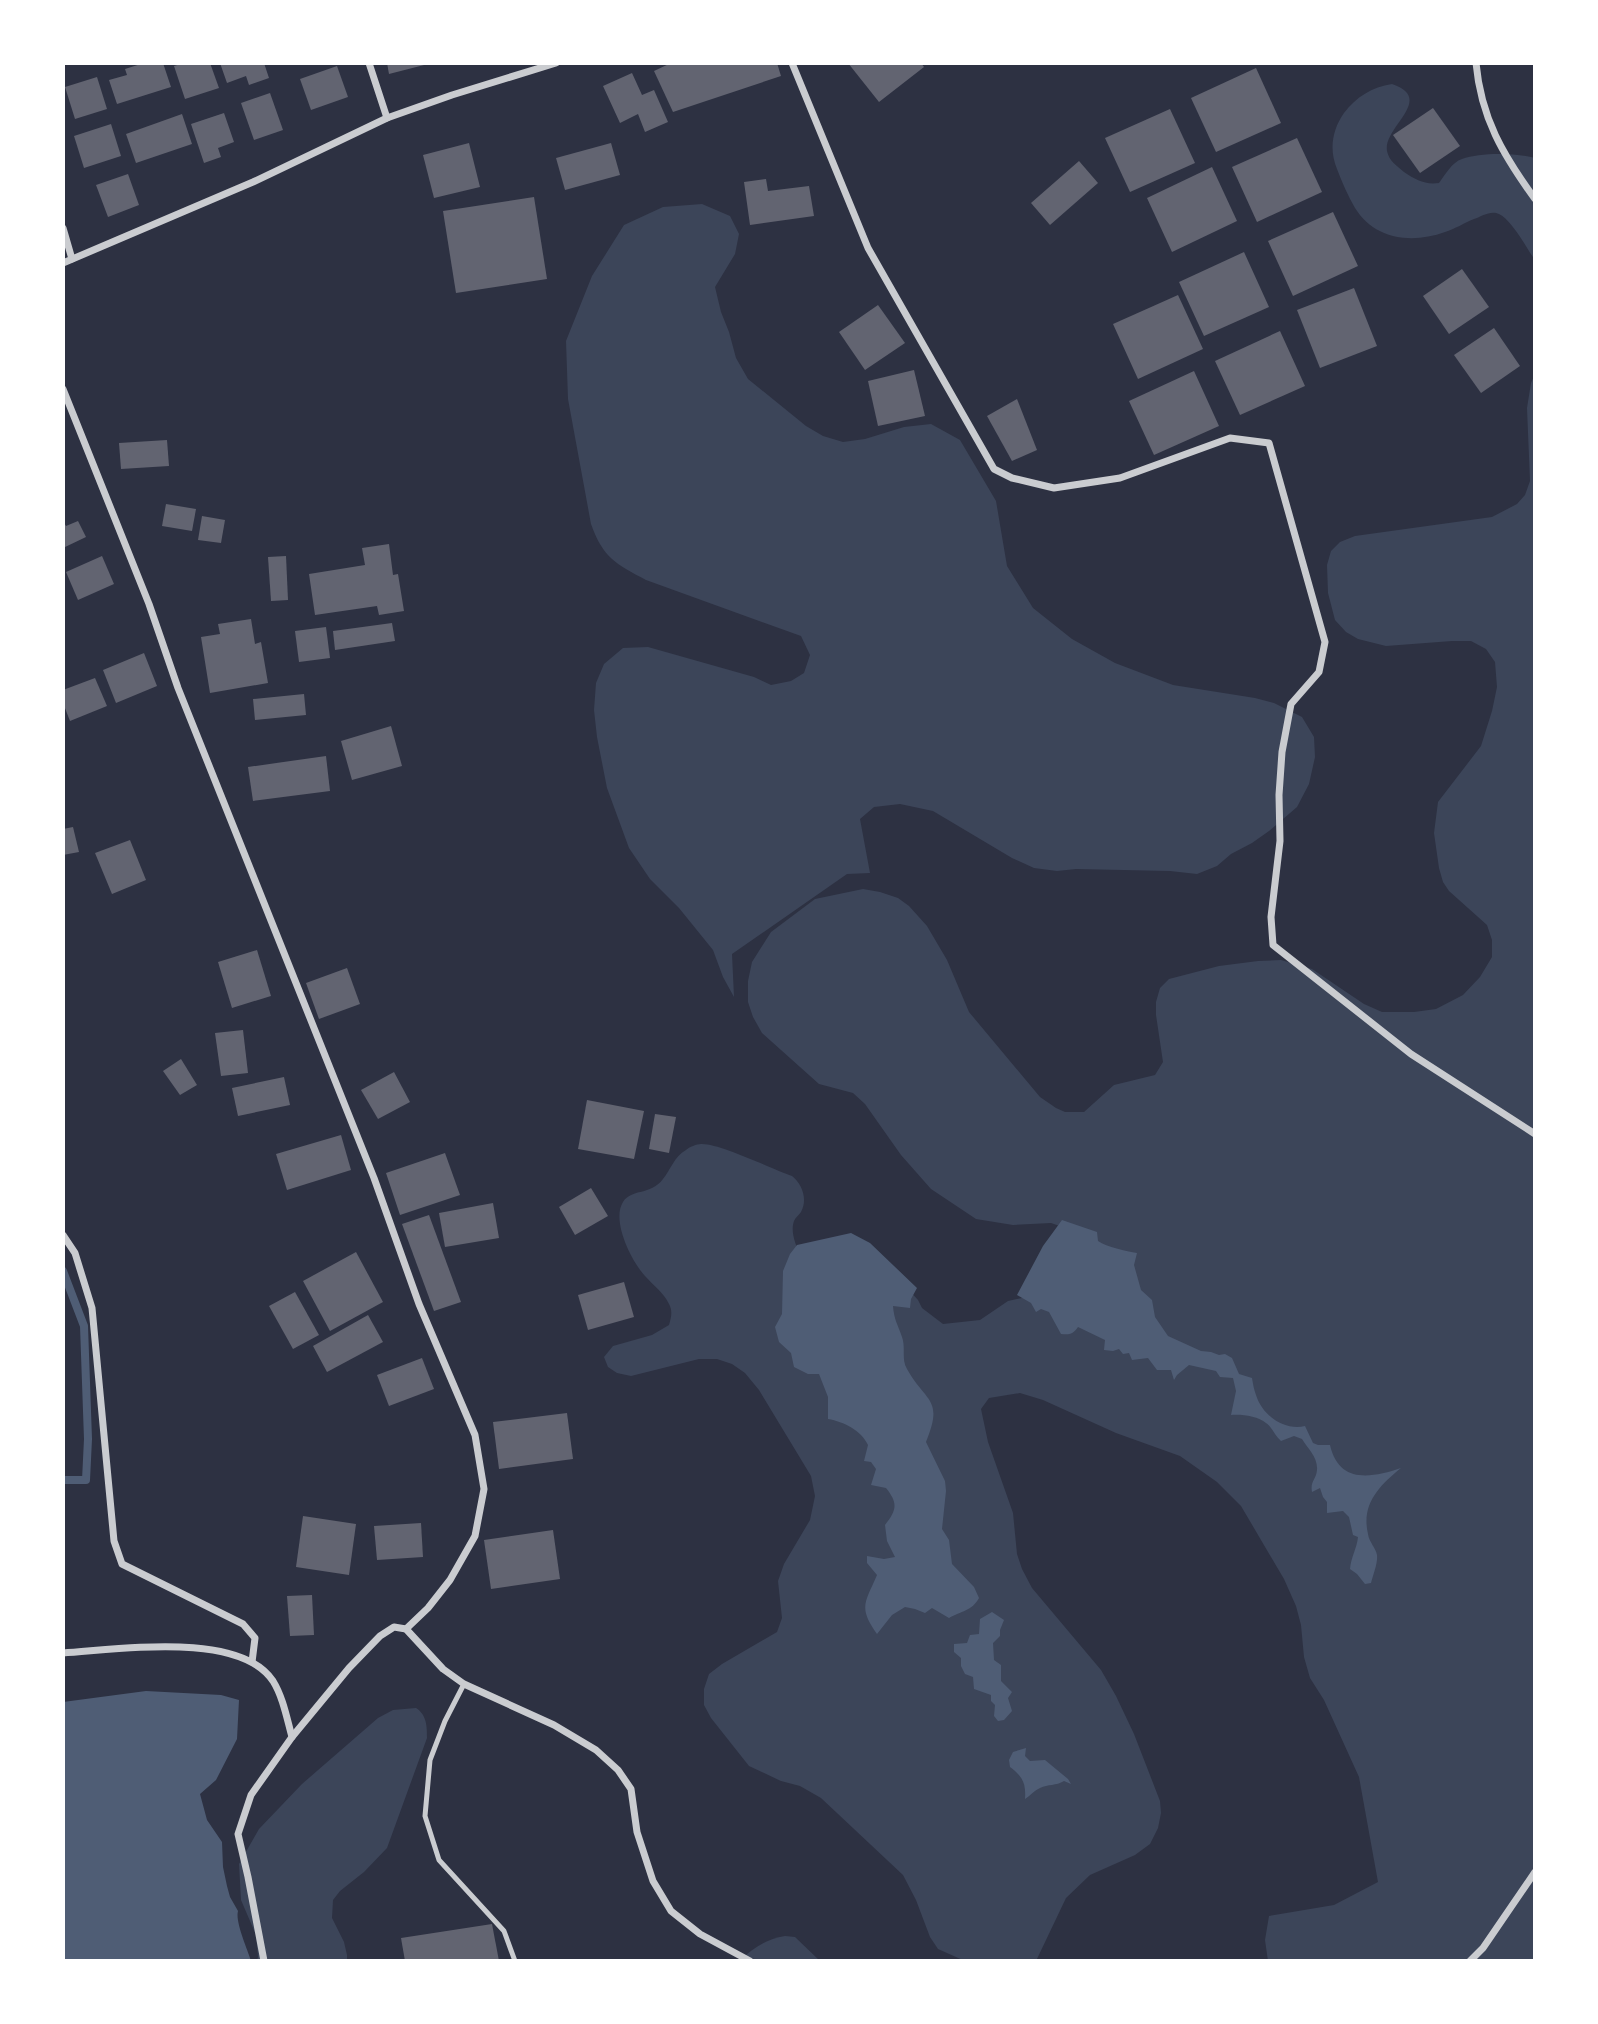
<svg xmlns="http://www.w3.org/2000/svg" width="1598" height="2024" font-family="'Exo 2',sans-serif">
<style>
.green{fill:#3c4559}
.water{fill:#4f5d75}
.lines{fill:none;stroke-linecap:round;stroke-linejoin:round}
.stream{stroke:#4f5d75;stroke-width:8}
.building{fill:#626471}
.service{stroke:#caccd0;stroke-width:5}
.minor{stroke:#caccd0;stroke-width:7}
</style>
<rect width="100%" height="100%" fill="#2d3142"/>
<g class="green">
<path d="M1392,84C1436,99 1383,127 1387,151C1389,161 1397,166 1404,172C1416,180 1425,185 1439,183C1445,175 1452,162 1462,159C1481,152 1516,153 1535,158V260C1527,249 1512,220 1499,214C1491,210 1482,216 1474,219C1464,223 1455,229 1445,232C1412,244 1375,240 1355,208C1348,196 1342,182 1337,169C1329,150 1332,130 1344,113C1356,97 1372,87 1392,84Z"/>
<path d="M702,204L730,216L739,234L735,254L715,287L721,312L729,332L736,358L748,379L806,426L823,436L843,442L865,439L904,427L931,424L960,440L996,501L1007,566L1033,608L1072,639L1115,663L1173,685L1255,698L1274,703L1302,717L1314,737L1315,757L1309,784L1297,807L1269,831L1252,843L1231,854L1217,866L1197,874L1170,871L1076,869L1057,871L1034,868L1012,858L933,811L900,804L874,807L860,819L870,873L847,874L732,954L734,997L723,977L713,950L679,908L650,879L629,848L607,788L597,737L594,710L596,683L604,664L623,648L648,647L754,677L771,685L791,681L804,673L810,655L801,636L646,580C616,564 603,558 591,524L568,399L566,341L592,276L624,225L663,207Z"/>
<path d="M1535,374V1960L1268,1961L1265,1940L1269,1916L1334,1905L1378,1882L1359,1777L1324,1700L1310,1678L1304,1657L1301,1625L1296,1606L1284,1579L1241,1506L1217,1482L1180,1456L1116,1433L1043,1400L1020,1393L989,1398L981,1409L988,1442L1013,1513L1017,1554L1022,1569L1032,1588L1101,1670L1116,1696L1134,1734L1160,1801L1161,1813L1158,1828L1150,1844L1135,1855L1090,1875L1066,1898L1036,1961H965L938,1949L930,1937L916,1900L903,1875L821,1798L800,1786L781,1781L749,1766L711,1718L704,1705V1689L709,1674L722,1664L777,1632L782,1618L778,1581L784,1564L810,1520L815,1496L811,1476L759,1390L745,1373L732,1364L717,1359H699L631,1376L617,1373L608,1367L604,1357L613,1346L652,1335L669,1325C671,1318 673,1311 669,1304C664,1293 653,1285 645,1276C632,1262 611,1221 623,1202C632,1188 650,1196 663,1179C671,1169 674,1157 686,1150C689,1147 697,1144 701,1144C719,1143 772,1169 792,1176C802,1184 808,1199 801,1212C799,1215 795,1218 794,1221C790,1232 796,1245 800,1255L868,1428L952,1600L883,1305L909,1290L918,1300L922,1308L943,1324L980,1320L1008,1301L1036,1295L1083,1234L1051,1223L1013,1225L976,1219L931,1189L901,1155L865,1104L853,1093L819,1084L762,1033L753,1017L748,1002V981L752,962L771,932L815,899L863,889L880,892L898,898L909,906L927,926L947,960L969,1012L1040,1097L1056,1108L1065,1112H1084L1114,1085L1155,1075L1163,1062L1156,1015V1002L1160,988L1169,979L1219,966L1258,961L1281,960L1312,969L1364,1004L1382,1012H1414L1436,1009L1463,995L1480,977L1492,957V940L1487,925L1449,891L1443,882L1439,868L1434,833L1438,802L1481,746L1492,711L1497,687L1495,662L1486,649L1471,641H1452L1386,646L1358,639L1346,632L1335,620L1328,593L1327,565L1331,551L1340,542L1355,536L1492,517L1517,504L1525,495L1530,481L1527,408L1531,383Z"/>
<path d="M416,1708C427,1715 427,1727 427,1738L387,1848L364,1872L340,1891L333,1900L332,1918L344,1942L347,1955V1961H257L258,1957L256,1935L241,1900L239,1864L259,1829L302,1784L378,1718L393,1710Z"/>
<path d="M785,1936L795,1937L820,1961H739C753,1948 766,1939 785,1936Z"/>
</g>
<g class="water">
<path d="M1062,1220L1097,1232L1098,1241C1107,1247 1126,1251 1137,1253L1134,1265L1141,1290L1152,1300L1155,1317L1168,1336L1201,1351L1211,1352L1219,1355L1225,1354L1232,1358L1239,1374L1252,1378C1253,1384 1254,1390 1256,1395C1262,1415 1284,1431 1305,1426L1313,1443L1318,1445H1330C1339,1484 1371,1478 1401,1468C1379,1486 1361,1504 1368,1534C1369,1542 1376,1548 1377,1555C1378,1563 1373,1575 1371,1583L1365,1584L1357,1574L1350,1569C1351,1557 1357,1548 1358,1537L1353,1535L1349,1517L1343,1511L1327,1513V1502L1323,1497L1320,1488L1312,1492C1310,1481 1316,1480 1317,1470C1318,1457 1308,1449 1302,1439L1294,1436L1281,1441C1275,1436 1272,1427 1266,1423C1258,1416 1241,1414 1231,1415L1236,1391L1233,1378L1220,1377L1216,1371L1189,1365L1177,1375L1174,1380L1171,1370H1157L1148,1358L1132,1360L1129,1353L1123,1354L1119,1349L1113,1351L1104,1350L1105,1340L1078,1327C1073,1334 1070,1335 1061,1334L1049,1312L1041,1309L1036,1312L1031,1303L1017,1295L1043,1246Z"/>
<path d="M851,1233L870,1243L917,1288L911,1299L910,1308L893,1306C894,1320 898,1325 902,1337C906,1348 901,1359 907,1369C926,1403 944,1398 926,1442L945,1481L946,1491L942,1529L949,1540L952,1564L974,1587L979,1598C972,1611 961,1611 949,1618L932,1608L925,1613L915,1609L905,1607L892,1615L877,1634C858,1607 865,1603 877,1575L867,1563V1556L884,1559L895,1557L887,1541L885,1525C897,1510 898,1503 886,1488L871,1485L876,1469L871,1462L864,1461L868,1445C861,1430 844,1422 828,1419V1397L819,1374H808L794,1367L791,1353L779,1342L775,1327L782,1314L783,1271L790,1254L797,1245Z"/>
<polygon points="992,1612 1004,1620 1000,1630 1000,1636 993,1643 994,1660 1001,1665 1001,1681 1012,1692 1008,1698 1012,1711 1004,1720 998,1721 994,1716 995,1705 991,1701 991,1695 974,1689 973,1677 965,1674 961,1666 961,1658 954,1652 954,1644 967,1643 970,1635 979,1634 980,1619"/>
<path d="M146,1691L221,1695L239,1700L237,1739L216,1780L200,1794L207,1820L222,1842L223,1867L227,1886L230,1897L238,1911C235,1922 247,1948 251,1961H63V1702Z"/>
<path d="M1026,1748L1025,1756L1030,1761L1045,1760L1068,1779L1071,1784L1064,1781C1056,1786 1048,1784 1040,1788C1035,1790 1031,1795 1025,1799C1026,1783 1023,1777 1010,1767L1009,1760L1013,1752Z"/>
</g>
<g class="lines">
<polyline class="stream" points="63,1271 84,1326 88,1439 86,1480 63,1480"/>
</g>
<g class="building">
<polygon points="144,63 163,63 171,87 117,104 109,80 127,75 125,69"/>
<polygon points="184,63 210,63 219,88 185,99 174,66"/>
<polygon points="220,63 264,63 269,78 249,85 246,76 227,83"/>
<polygon points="387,63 428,63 428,64 389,74"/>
<polygon points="671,63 777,63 781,76 673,112 654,71"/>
<polygon points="848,63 921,63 924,67 879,102"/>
<polygon points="337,66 348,97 311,110 300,79"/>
<polygon points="1256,68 1281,123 1216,152 1191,98"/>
<polygon points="632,73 642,95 654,90 668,122 645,132 638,114 620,123 603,86"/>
<polygon points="97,77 107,109 75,119 65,87"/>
<polygon points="270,93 283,130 254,140 241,103"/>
<polygon points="1433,108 1460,146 1420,173 1393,135"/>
<polygon points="1170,109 1195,163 1130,192 1105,138"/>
<polygon points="224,113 234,142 218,148 221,157 204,163 191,124"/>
<polygon points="182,114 192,144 136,163 126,134"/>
<polygon points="111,124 121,156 84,168 74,136"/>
<polygon points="1297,138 1322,192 1257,222 1232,167"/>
<polygon points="469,143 480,187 434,198 423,155"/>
<polygon points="611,143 620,175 565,190 556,158"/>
<polygon points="1079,161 1098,183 1050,225 1031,203"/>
<polygon points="1212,167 1237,221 1172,252 1147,198"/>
<polygon points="128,174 139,205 108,217 96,185"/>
<polygon points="766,179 768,191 809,186 814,216 750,225 744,182"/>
<polygon points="534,197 547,279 456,293 443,211"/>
<polygon points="1333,212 1358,266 1293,296 1268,241"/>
<polygon points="1244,252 1269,307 1204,336 1179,282"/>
<polygon points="1462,269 1489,307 1449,334 1423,296"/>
<polygon points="1354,288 1377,346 1320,368 1297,310"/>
<polygon points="1178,295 1203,349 1138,379 1113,324"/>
<polygon points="878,305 905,343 865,370 839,332"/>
<polygon points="1494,328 1520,366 1481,393 1454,355"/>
<polygon points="1280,331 1305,386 1240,415 1215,361"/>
<polygon points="914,370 925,416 878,426 868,381"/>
<polygon points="1194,371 1219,426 1154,455 1129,401"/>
<polygon points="1017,399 1037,450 1012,461 987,416"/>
<polygon points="167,440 169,466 121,469 119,443"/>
<polygon points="166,504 196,509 192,531 162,526"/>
<polygon points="202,516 225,520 221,543 198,540"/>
<polygon points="63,521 66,526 78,521 86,537 63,548"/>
<polygon points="389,544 393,575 398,574 404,611 379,615 377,606 315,615 309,574 365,565 362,548"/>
<polygon points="102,556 114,584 78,600 66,572"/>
<polygon points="286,556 288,600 271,601 268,557"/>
<polygon points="251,619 255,644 261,642 268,683 210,693 201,637 220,634 218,624"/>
<polygon points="392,623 395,641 335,650 333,631"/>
<polygon points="326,627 330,658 299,662 295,631"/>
<polygon points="144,653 157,686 116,703 103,670"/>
<polygon points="95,678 107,706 70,721 63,703 63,690"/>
<polygon points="304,694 306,715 255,720 253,699"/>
<polygon points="391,726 402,766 352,780 341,741"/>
<polygon points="326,756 330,791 253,801 248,767"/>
<polygon points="73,827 79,852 63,855 63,829"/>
<polygon points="130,840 146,880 112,894 95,853"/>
<polygon points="257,950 271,996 232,1008 218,962"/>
<polygon points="347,968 360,1004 319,1019 306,983"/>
<polygon points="243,1030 248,1073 221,1076 215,1033"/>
<polygon points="181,1059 197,1085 180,1095 163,1071"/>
<polygon points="394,1072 410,1102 378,1119 361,1090"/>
<polygon points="284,1077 290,1105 238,1116 232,1088"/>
<polygon points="587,1100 644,1111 634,1159 578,1149"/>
<polygon points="655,1114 676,1117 669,1153 649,1149"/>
<polygon points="341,1135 351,1170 287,1190 276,1154"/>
<polygon points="445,1153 460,1195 400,1215 386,1173"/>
<polygon points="591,1188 608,1216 575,1235 559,1207"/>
<polygon points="493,1203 499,1238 445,1247 439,1213"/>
<polygon points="429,1215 461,1302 434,1311 402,1224"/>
<polygon points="356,1252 383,1302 330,1331 303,1281"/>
<polygon points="624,1282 634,1317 588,1330 578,1295"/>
<polygon points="295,1292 319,1335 293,1349 269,1306"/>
<polygon points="368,1315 383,1342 327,1372 313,1346"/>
<polygon points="422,1358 434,1389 389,1406 377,1375"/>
<polygon points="567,1413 573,1459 499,1469 493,1422"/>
<polygon points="303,1516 356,1524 349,1575 296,1567"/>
<polygon points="421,1523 423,1557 377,1560 374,1526"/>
<polygon points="553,1530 560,1579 491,1589 484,1540"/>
<polygon points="312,1595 314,1635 290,1636 287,1596"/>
<polygon points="492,1924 499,1961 405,1961 401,1938"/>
</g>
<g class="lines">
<polyline class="service" points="464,1684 445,1721 430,1760 425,1816 439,1860 504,1931 515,1961"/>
<g class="minor">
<polyline points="369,63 387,118"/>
<polyline points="792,63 868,248 994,469 1012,478 1054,488 1120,478 1230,438 1269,443 1325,642 1319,672 1291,704 1282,752 1279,795 1280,841 1271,917 1273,945 1411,1054 1535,1134"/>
<path d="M1476,63C1481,118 1503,155 1535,199"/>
<polyline points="63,228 72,259"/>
<polyline points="63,263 253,182 387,118 452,95 556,63"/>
<polyline points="63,389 149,604 178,688 374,1178 419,1304 475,1435 484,1489 475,1536 450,1580 428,1608 406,1629"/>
<polyline points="63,1235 75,1253 92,1308 114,1541 122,1564 243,1624 255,1638 252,1662"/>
<path d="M63,1653C116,1650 239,1630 273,1681C283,1697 287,1719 292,1737"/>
<polyline points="264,1961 248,1877 238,1834 251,1795 292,1737 349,1668 380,1636 394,1627 406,1629 443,1669 464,1684 554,1725 596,1750 618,1770 631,1789 637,1832 653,1881 671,1911 700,1934 750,1961"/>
<polyline points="1470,1961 1483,1948 1535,1872"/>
</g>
</g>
<rect width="1598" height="2024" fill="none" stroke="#ffffff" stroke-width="130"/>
</svg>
